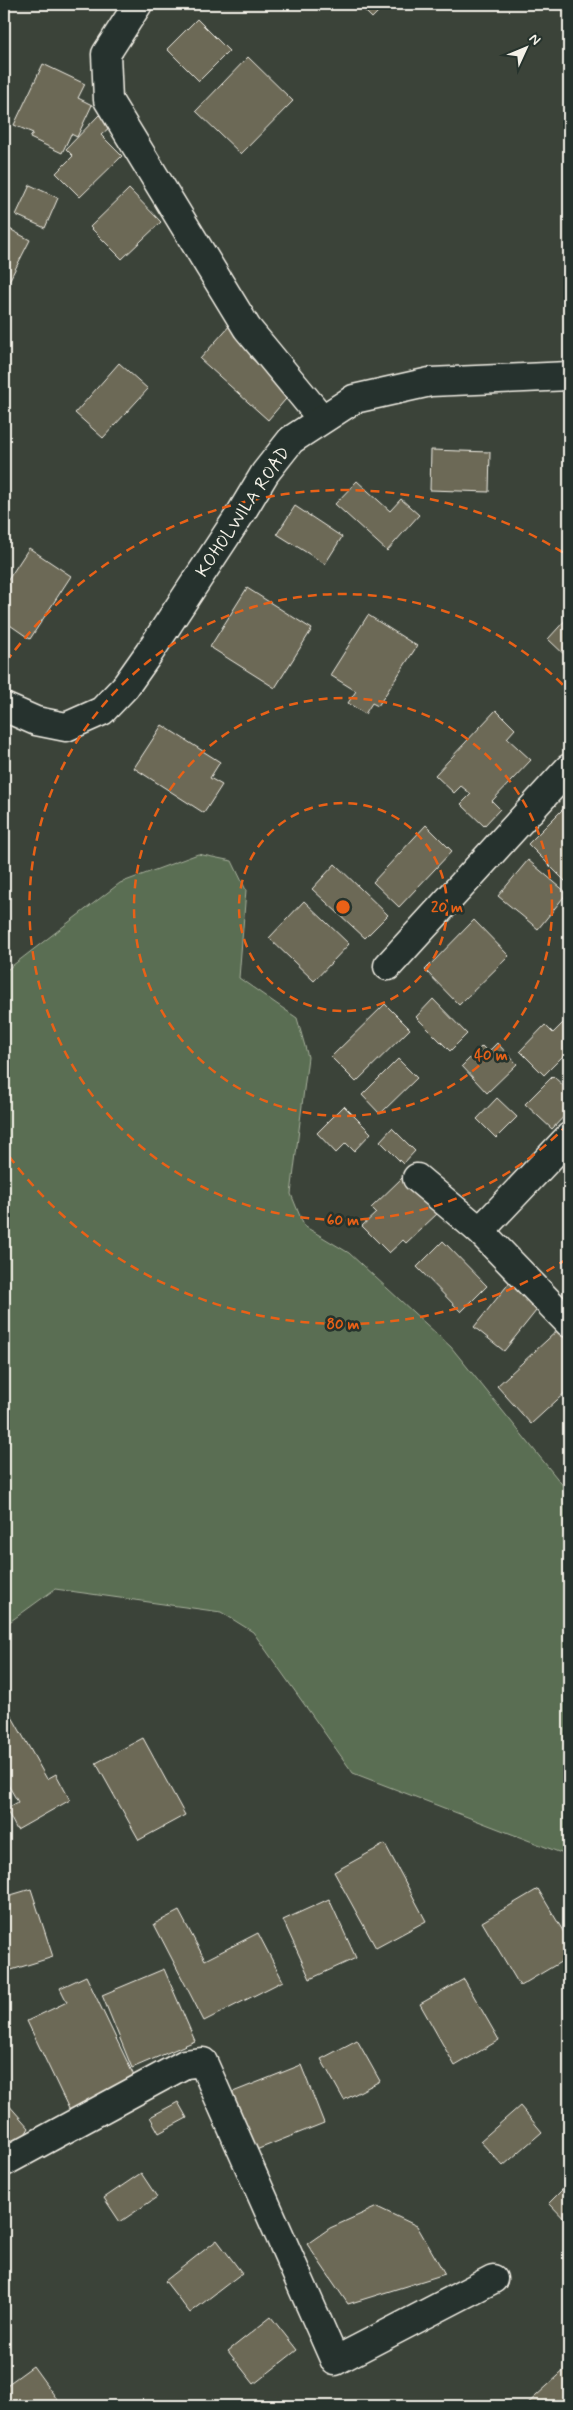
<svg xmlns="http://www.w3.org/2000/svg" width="573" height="2410" font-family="Mynerve,sans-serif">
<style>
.green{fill:#5a6e52;stroke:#a7b09d}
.building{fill:#6c6956;stroke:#f4f1e8}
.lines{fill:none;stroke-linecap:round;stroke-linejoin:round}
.street-casing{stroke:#f4f1e8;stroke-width:31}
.secondary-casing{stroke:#f4f1e8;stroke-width:31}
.street{stroke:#26332d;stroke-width:28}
.secondary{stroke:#26332d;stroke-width:28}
.ring{fill:none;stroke:#e96117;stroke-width:2.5;stroke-dasharray:9 6}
.labels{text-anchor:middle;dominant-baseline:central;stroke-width:5;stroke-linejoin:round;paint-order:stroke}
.street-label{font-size:18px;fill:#f4f1e8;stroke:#26332d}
.centre{fill:#e96117;stroke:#26332d;stroke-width:2.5}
.ring-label{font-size:15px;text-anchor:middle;font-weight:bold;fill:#e96117;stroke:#26332d;stroke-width:5;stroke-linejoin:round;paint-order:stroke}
</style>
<rect width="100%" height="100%" fill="#3b4339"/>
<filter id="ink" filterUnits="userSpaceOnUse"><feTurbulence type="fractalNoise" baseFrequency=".02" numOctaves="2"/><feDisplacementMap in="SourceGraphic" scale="10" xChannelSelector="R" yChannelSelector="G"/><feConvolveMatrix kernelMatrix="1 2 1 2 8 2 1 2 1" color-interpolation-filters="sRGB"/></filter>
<g filter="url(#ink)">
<polygon class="green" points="198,854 232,861 246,890 239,978 297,1018 308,1057 291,1194 304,1226 349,1253 451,1347 569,1493 569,1856 353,1773 253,1632 221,1612 55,1589 4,1626 4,972 120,883"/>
<g class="building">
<polygon points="358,4 386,4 372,18"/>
<polygon points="197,19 229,51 199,81 167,49"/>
<polygon points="248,57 293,101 241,154 196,111"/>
<polygon points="43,64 85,84 78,98 92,105 77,137 71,134 62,153 30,138 33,133 14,125"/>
<polygon points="99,115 111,126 101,135 122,156 80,197 56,173 73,156 66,149"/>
<polygon points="30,185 58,198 45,228 16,215"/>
<polygon points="129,189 161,222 122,259 90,227"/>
<polygon points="4,226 30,240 4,291"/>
<polygon points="231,324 258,348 250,357 291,393 268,420 200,359"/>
<polygon points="119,363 148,389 103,438 75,413"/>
<polygon points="431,450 490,452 489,492 430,490"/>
<polygon points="357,481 390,511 401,499 419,515 387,551 335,504"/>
<polygon points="295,506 342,537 325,564 277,534"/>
<polygon points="29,548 71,576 30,639 4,621 4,586"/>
<polygon points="247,588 312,629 275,688 210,647"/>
<polygon points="368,615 417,646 378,706 372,703 365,714 348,703 356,691 330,675"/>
<polygon points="569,616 569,659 548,639"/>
<polygon points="496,710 515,729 507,738 531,760 492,801 500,809 484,826 461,804 471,794 461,786 454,793 435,775"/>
<polygon points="162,725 220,762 210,778 222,785 204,813 134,768"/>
<polygon points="569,803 569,885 528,844"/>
<polygon points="426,825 452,851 399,907 373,882"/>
<polygon points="528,860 567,893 538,929 498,896"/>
<polygon points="335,864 388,915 365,938 312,889"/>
<polygon points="304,901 349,944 314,981 269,938"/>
<polygon points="474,920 509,956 459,1005 425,970"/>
<polygon points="433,999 467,1034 450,1051 416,1017"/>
<polygon points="385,1004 410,1029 356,1082 331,1057"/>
<polygon points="564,1022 569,1027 569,1050 544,1075 520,1051 545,1025 553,1033"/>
<polygon points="497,1043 517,1064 487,1093 462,1066 482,1046 488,1052"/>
<polygon points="398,1059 417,1078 380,1114 362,1095"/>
<polygon points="553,1076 569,1091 569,1111 552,1129 525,1104"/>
<polygon points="497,1098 517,1117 496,1138 477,1119"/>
<polygon points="344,1106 371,1133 354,1151 346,1143 336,1153 317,1133"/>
<polygon points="392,1128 415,1151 403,1164 380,1141"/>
<polygon points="403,1177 438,1213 406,1243 403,1240 389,1253 362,1226 376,1213 371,1208"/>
<polygon points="443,1241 487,1286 461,1312 417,1267"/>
<polygon points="510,1282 540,1306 504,1351 474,1327"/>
<polygon points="559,1329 569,1341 569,1389 531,1424 497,1386"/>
<polygon points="11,1715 47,1779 56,1774 70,1800 17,1830 6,1809 18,1802 4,1778 4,1718"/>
<polygon points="143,1738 185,1815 139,1840 96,1763"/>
<polygon points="385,1844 426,1921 376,1948 334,1872"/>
<polygon points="31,1889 53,1957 5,1972 4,1897"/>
<polygon points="538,1889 569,1941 569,1957 520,1986 482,1922"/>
<polygon points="329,1899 356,1958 310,1979 283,1920"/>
<polygon points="179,1911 205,1960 258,1933 283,1981 204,2021 154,1924"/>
<polygon points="164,1969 195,2041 132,2068 102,1995"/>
<polygon points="86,1976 136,2080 70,2111 27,2021 67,2002 60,1988"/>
<polygon points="464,1979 499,2040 455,2066 420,2004"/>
<polygon points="357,2040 380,2081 344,2100 321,2059"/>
<polygon points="301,2065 324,2123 246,2154 223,2096"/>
<polygon points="178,2102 187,2118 159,2133 150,2117"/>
<polygon points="7,2103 29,2128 15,2151 4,2139 4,2106"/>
<polygon points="520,2106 542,2132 503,2166 480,2141"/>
<polygon points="141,2173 157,2197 120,2222 104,2198"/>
<polygon points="569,2183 569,2224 549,2203"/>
<polygon points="377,2207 417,2226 445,2274 348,2304 307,2244 330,2228"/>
<polygon points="217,2240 242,2273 190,2313 165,2281"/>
<polygon points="271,2317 297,2350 254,2384 228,2351"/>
<polygon points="33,2366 62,2406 13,2406 4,2394 4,2387"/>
<polygon points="569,2366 569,2406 525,2406"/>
</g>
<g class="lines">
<defs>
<g id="street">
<polyline points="138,4 106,54 108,100 247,328 322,419"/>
<polyline points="388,966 569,768"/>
<polyline points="569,1137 480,1231 569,1323"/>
<polyline points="417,1178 480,1231"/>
<polyline points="4,2162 185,2064 203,2062 335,2361 493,2279"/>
</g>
<polyline id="secondary" points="4,707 36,721 66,727 102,711 125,687 149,653 241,513 265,473 291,440 354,399 430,382 569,376"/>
</defs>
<use href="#street" class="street-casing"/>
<use href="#secondary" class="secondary-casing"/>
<use href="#street" class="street"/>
<use href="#secondary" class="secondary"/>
</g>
</g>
<g class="ring">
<circle cx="343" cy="907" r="104"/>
<circle cx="343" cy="907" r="209"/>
<path d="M568 1124A313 313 0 1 1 568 690"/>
<path d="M567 1259A417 417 0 0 1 6 1152M6 662A417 417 0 0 1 567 555"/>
</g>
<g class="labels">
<g class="street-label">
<text transform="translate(243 512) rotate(-56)">KOHOLWILA ROAD</text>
</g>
</g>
<circle cx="343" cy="907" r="8" class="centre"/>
<g class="ring-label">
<text x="447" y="912">20 m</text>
<text x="491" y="1060">40 m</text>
<text x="343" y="1225">60 m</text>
<text x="343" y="1329">80 m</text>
</g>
<rect width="573" height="2410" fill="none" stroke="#26332d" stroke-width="20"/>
<rect x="10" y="10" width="553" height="2390" fill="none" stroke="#f4f1e8" stroke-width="2" filter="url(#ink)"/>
<g transform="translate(526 48) rotate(46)" stroke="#26332d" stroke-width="4" paint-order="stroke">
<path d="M0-4L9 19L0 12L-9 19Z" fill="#f4f1e8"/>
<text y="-8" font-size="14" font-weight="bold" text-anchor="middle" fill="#f4f1e8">N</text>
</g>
</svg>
